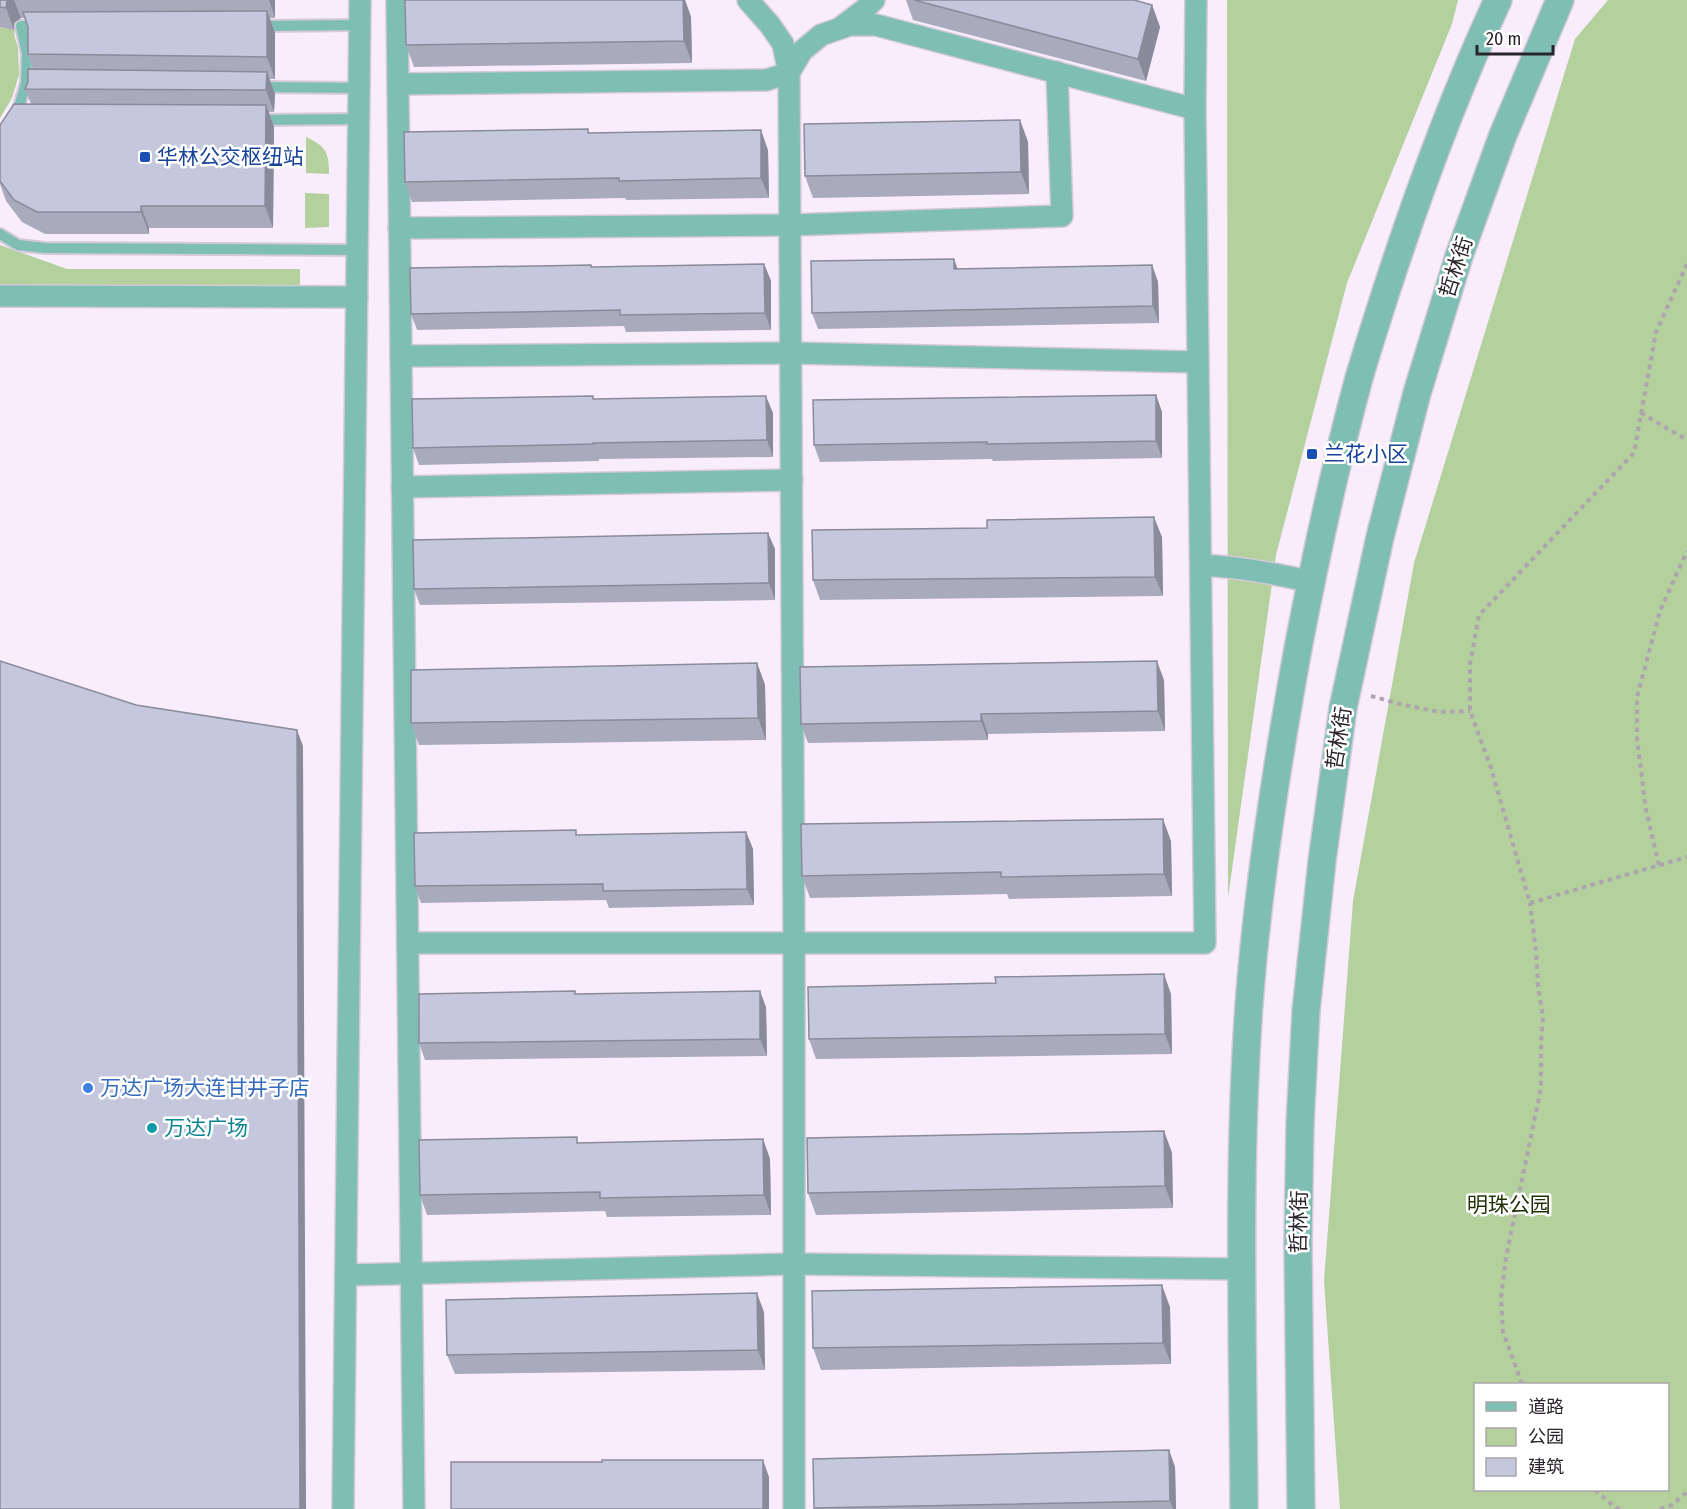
<svg xmlns="http://www.w3.org/2000/svg" width="1687" height="1509" font-family="'Fira Sans Condensed','Noto Sans SC',sans-serif">
<style>
.green{fill:#b4d09c;fill-rule:evenodd}
.lines{fill:none;stroke-linecap:round;stroke-linejoin:round}
.service-casing{stroke:#d4c9d7;stroke-width:14}
.minor-casing{stroke:#d4c9d7;stroke-width:24}
.tertiary-casing{stroke:#d4c9d7;stroke-width:30}
.path{stroke:#ada4b0;stroke-width:4;stroke-dasharray:4.5 4.5;stroke-linecap:butt}
.service{stroke:#7ebeb5;stroke-width:10}
.minor{stroke:#7ebeb5;stroke-width:21}
.tertiary{stroke:#7ebeb5;stroke-width:27}
.wall{fill:#a9abbd}
.shaded-wall{fill:#8a8b9a}
.building{fill:#c5c7dc;stroke:#8a8b9a;stroke-width:1.5}
.transit-dot{fill:#1a4fb4;stroke:#fff;stroke-width:2}
.shop-dot{fill:#3f7fe0;stroke:#fff;stroke-width:2}
.culture-dot{fill:#0f9aa8;stroke:#fff;stroke-width:2}
.labels{text-anchor:middle;dominant-baseline:central;stroke-width:5;stroke-linejoin:round;paint-order:stroke}
.transit-label{font-size:21px;fill:#164399;stroke:#fff;text-anchor:start}
.street-label{font-size:21px;fill:#2a242b;stroke:#fff}
.shop-label{font-size:21px;fill:#366cbe;stroke:#fff;text-anchor:start}
.culture-label{font-size:21px;fill:#0d838f;stroke:#fff;text-anchor:start}
.park-label{font-size:21px;fill:#1e3206;stroke:#fff}
</style>
<rect width="100%" height="100%" fill="#f9edfd"/>
<g class="green">
<polygon points="25,0 14,34 18,48 19,75 12,98 0,118 0,27 10,29"/>
<polygon points="1227,0 1458,0 1452,24 1347,283 1276,555 1228,898"/>
<path d="M1608,0H1687V1509H1340L1324,1281L1353,901L1414,563L1575,39ZM1476,1384H1668V1490H1476Z"/>
<path d="M306,137C326,146 329,153 329,174L306,173Z"/>
<polygon points="305,193 329,194 329,227 305,228"/>
<polygon points="0,245 67,269 300,269 300,286 0,285"/>
</g>
<g class="lines">
<defs>
<g id="service">
<polyline points="258,26 360,25"/>
<polyline points="260,87 359,88"/>
<polyline points="16,117 26,83 27,54 21,26 41,26"/>
<polyline points="259,120 358,119"/>
<polyline points="0,234 18,245 45,248 357,250"/>
</g>
<g id="minor">
<polyline points="397,0 414,1509"/>
<polyline points="840,28 865,9 874,0"/>
<polyline points="398,84 766,80 789,73 783,44 770,25 748,0"/>
<polyline points="399,228 790,225 1062,216 1057,72"/>
<polyline points="0,296 357,297"/>
<polyline points="401,356 791,353 1198,362"/>
<polyline points="402,487 792,480"/>
<path d="M1201,565C1239,567 1274,573 1311,582"/>
<polyline points="408,943 1205,943 1195,109 1196,0"/>
<polyline points="346,1275 793,1264 1242,1269"/>
<polyline points="343,1509 360,0"/>
<polyline points="794,1509 794,943 789,73 802,51 821,35 850,25 876,25 1195,109"/>
</g>
<g id="tertiary">
<path d="M1244,1509C1243,1341 1237,1172 1249,1005C1258,883 1277,763 1299,643C1316,555 1335,466 1359,378C1366,354 1374,329 1382,304C1415,201 1452,99 1498,0"/>
<polyline points="1301,1509 1298,1243 1300,1124 1306,1011 1322,861 1343,708 1380,537 1417,393 1459,256 1503,135 1560,0"/>
</g>
</defs>
<use href="#service" class="service-casing"/>
<use href="#minor" class="minor-casing"/>
<use href="#tertiary" class="tertiary-casing"/>
<g class="path">
<polyline points="1687,264 1656,332 1634,453 1479,615 1470,664 1470,711 1491,768 1530,903 1687,857"/>
<polyline points="1641,413 1687,440"/>
<polyline points="1371,696 1404,705 1440,712 1470,711"/>
<polyline points="1659,865 1646,810 1637,739 1637,697 1660,611 1687,551"/>
<polyline points="1522,1384 1503,1332 1501,1298 1506,1257 1541,1088 1541,1043 1543,1016 1538,987 1536,951 1530,903"/>
<polyline points="1595,1490 1616,1508 1621,1509"/>
<polyline points="1660,1509 1672,1505 1687,1492"/>
</g>
<use href="#service" class="service"/>
<use href="#minor" class="minor"/>
<use href="#tertiary" class="tertiary"/>
</g>
<g class="wall">
<polygon points="0,0 275,0 275,18 270,18 275,33 275,79 269,79 275,94 274,112 269,112 274,127 273,228 149,228 149,234 45,234 22,222 6,201 0,184 0,125 31,104 25,89 33,69 28,54 28,27 25,18 21,18 14,23 14,30 0,27"/>
<polygon points="405,0 685,0 691,17 692,63 414,67 406,45"/>
<polygon points="906,0 1134,0 1152,5 1160,27 1146,81 913,20"/>
<polygon points="1020,120 1028,142 1029,194 813,198 805,176"/>
<polygon points="589,133 768,150 769,198 626,200 625,198 412,202 405,182"/>
<polygon points="764,264 771,281 771,330 626,332 624,326 417,330 411,314 591,265 591,267"/>
<polygon points="1152,265 1158,282 1159,323 818,329 812,313 958,269"/>
<polygon points="1156,395 1162,412 1162,458 993,461 992,459 820,462 814,445"/>
<polygon points="594,399 773,413 773,457 599,459 599,461 419,465 413,448"/>
<polygon points="1162,537 1163,596 820,600 813,580"/>
<polygon points="775,549 775,600 420,605 414,589"/>
<polygon points="757,663 765,685 766,740 419,745 411,723"/>
<polygon points="1164,680 1165,731 988,734 988,740 808,743 801,724"/>
<polygon points="746,832 753,849 754,905 609,908 606,900 421,903 415,886 578,835"/>
<polygon points="1171,841 1172,896 1009,899 1007,894 810,898 802,876"/>
<polygon points="996,983 1171,994 1172,1054 816,1059 809,1039"/>
<polygon points="576,994 766,1007 767,1056 425,1060 419,1043"/>
<polygon points="1164,1131 1172,1153 1173,1208 816,1215 808,1193"/>
<polygon points="763,1139 770,1159 771,1215 607,1217 605,1211 427,1215 420,1195 579,1143"/>
<polygon points="1170,1307 1171,1364 821,1370 813,1348"/>
<polygon points="764,1312 765,1370 455,1374 447,1355"/>
<polygon points="1169,1450 1175,1467 1176,1509 814,1509 814,1508"/>
</g>
<g class="shaded-wall">
<polygon points="9,0 14,0 21,18 14,23 14,30 6,8 7,1"/>
<polygon points="269,0 275,0 275,18"/>
<polygon points="683,0 685,0 691,17 692,63 684,41"/>
<polygon points="1152,5 1160,27 1146,81 1138,59"/>
<polygon points="267,11 275,33 275,79 267,57"/>
<polygon points="267,72 275,94 274,112 266,90"/>
<polygon points="266,105 274,127 273,228 265,206"/>
<polygon points="1020,120 1028,142 1029,194 1021,172"/>
<polygon points="761,130 768,150 769,198 761,178"/>
<polygon points="141,206 149,228 149,234 141,212"/>
<polygon points="954,259 960,275 954,269"/>
<polygon points="764,264 771,281 771,330 765,313"/>
<polygon points="1152,265 1158,282 1159,323 1153,306"/>
<polygon points="1156,395 1162,412 1162,458 1156,441"/>
<polygon points="766,396 773,413 773,457 767,440"/>
<polygon points="1154,517 1162,537 1163,596 1155,577"/>
<polygon points="768,533 775,549 775,600 769,583"/>
<polygon points="1157,661 1164,680 1165,731 1158,711"/>
<polygon points="757,663 765,685 766,740 758,718"/>
<polygon points="981,714 988,734 988,740 981,721"/>
<polygon points="297,730 303,746 306,1509 300,1509"/>
<polygon points="1163,819 1171,841 1172,896 1164,874"/>
<polygon points="746,832 753,849 754,905 747,889"/>
<polygon points="1164,974 1171,994 1172,1054 1165,1034"/>
<polygon points="760,991 766,1007 767,1056 760,1039"/>
<polygon points="1164,1131 1172,1153 1173,1208 1165,1186"/>
<polygon points="763,1139 770,1159 771,1215 764,1195"/>
<polygon points="1162,1285 1170,1307 1171,1364 1163,1343"/>
<polygon points="757,1293 764,1312 765,1370 758,1350"/>
<polygon points="1169,1450 1175,1467 1176,1509 1173,1509 1170,1501"/>
<polygon points="763,1460 769,1477 769,1509 763,1509"/>
</g>
<g class="building">
<polygon points="0,0 9,0 7,1 6,8 0,7"/>
<polygon points="405,0 683,0 684,41 406,45"/>
<polygon points="914,0 1134,0 1152,5 1138,59"/>
<polygon points="267,11 267,57 28,54 28,27 23,12"/>
<polygon points="28,69 267,72 266,90 25,89 28,82"/>
<polygon points="14,104 266,105 265,206 141,206 141,212 37,212 14,200 0,181 0,125"/>
<polygon points="1020,120 1021,172 805,176 804,124"/>
<polygon points="588,129 588,133 761,130 761,178 619,181 619,178 405,182 404,132"/>
<polygon points="954,259 954,269 1152,265 1153,306 812,313 811,261"/>
<polygon points="764,264 765,313 620,315 620,310 411,314 410,268 591,265 591,267"/>
<polygon points="1156,395 1156,441 987,444 987,442 814,445 813,400"/>
<polygon points="593,396 593,399 766,396 767,440 593,443 593,444 413,448 412,399"/>
<polygon points="1154,517 1155,577 813,580 812,530 987,528 987,520"/>
<polygon points="768,533 769,583 414,589 413,540"/>
<polygon points="0,661 136,705 297,730 300,1509 0,1509"/>
<polygon points="1157,661 1158,711 981,714 981,721 801,724 800,667"/>
<polygon points="757,663 758,718 411,723 411,670"/>
<polygon points="1163,819 1164,874 1001,877 1001,872 802,876 801,824"/>
<polygon points="576,830 576,835 746,832 747,889 603,891 603,884 415,886 414,833"/>
<polygon points="1164,974 1165,1034 809,1039 808,987 996,983 995,977"/>
<polygon points="575,991 575,994 760,991 760,1039 419,1043 419,994"/>
<polygon points="1164,1131 1165,1186 808,1193 807,1138"/>
<polygon points="577,1137 577,1143 763,1139 764,1195 600,1198 600,1192 420,1195 419,1140"/>
<polygon points="1162,1285 1163,1343 813,1348 812,1291"/>
<polygon points="757,1293 758,1350 447,1355 446,1300"/>
<polygon points="1169,1450 1170,1501 814,1508 813,1459"/>
<polygon points="602,1460 763,1460 763,1509 451,1509 451,1462 602,1462"/>
</g>
<g class="transit-dot">
<rect x="139" y="151" width="12" height="12" rx="3"/>
<rect x="1306" y="448" width="12" height="12" rx="3"/>
</g>
<circle class="shop-dot" cx="88" cy="1088" r="6"/>
<circle class="culture-dot" cx="152" cy="1128" r="6"/>
<g class="labels">
<g class="transit-label">
<text x="157" y="157">华林公交枢纽站</text>
<text x="1324" y="454">兰花小区</text>
</g>
<g class="street-label">
<text transform="translate(1456 267) rotate(-72)">哲林街</text>
<text transform="translate(1339 738) rotate(-81)">哲林街</text>
<text transform="translate(1299 1222) rotate(-89)">哲林街</text>
</g>
<g class="shop-label">
<text x="100" y="1088">万达广场大连甘井子店</text>
</g>
<g class="culture-label">
<text x="164" y="1128">万达广场</text>
</g>
<g class="park-label">
<text x="1509" y="1205">明珠公园</text>
</g>
</g>
<rect x="1474" y="1383" width="195" height="108" fill="#ffffff" stroke="#aaa7aa" stroke-width="1.5"/>
<rect x="1486" y="1402" width="30" height="9" fill="#7ebeb5" stroke="#aaa7aa" stroke-width="1.5"/>
<text x="1528" y="1413" font-size="18" fill="#2a242b">道路</text>
<rect x="1486" y="1428" width="30" height="18" fill="#b4d09c" stroke="#aaa7aa" stroke-width="1.5"/>
<text x="1528" y="1443" font-size="18" fill="#2a242b">公园</text>
<rect x="1486" y="1458" width="30" height="18" fill="#c5c7dc" stroke="#aaa7aa" stroke-width="1.5"/>
<text x="1528" y="1473" font-size="18" fill="#2a242b">建筑</text>
<path d="M1477 45v9h76v-9" fill="none" stroke="#2a242b" stroke-width="3"/>
<text x="1486" y="45" font-size="18" fill="#2a242b" stroke="#ffffff" stroke-width="4.5" paint-order="stroke">20 m</text>
</svg>
